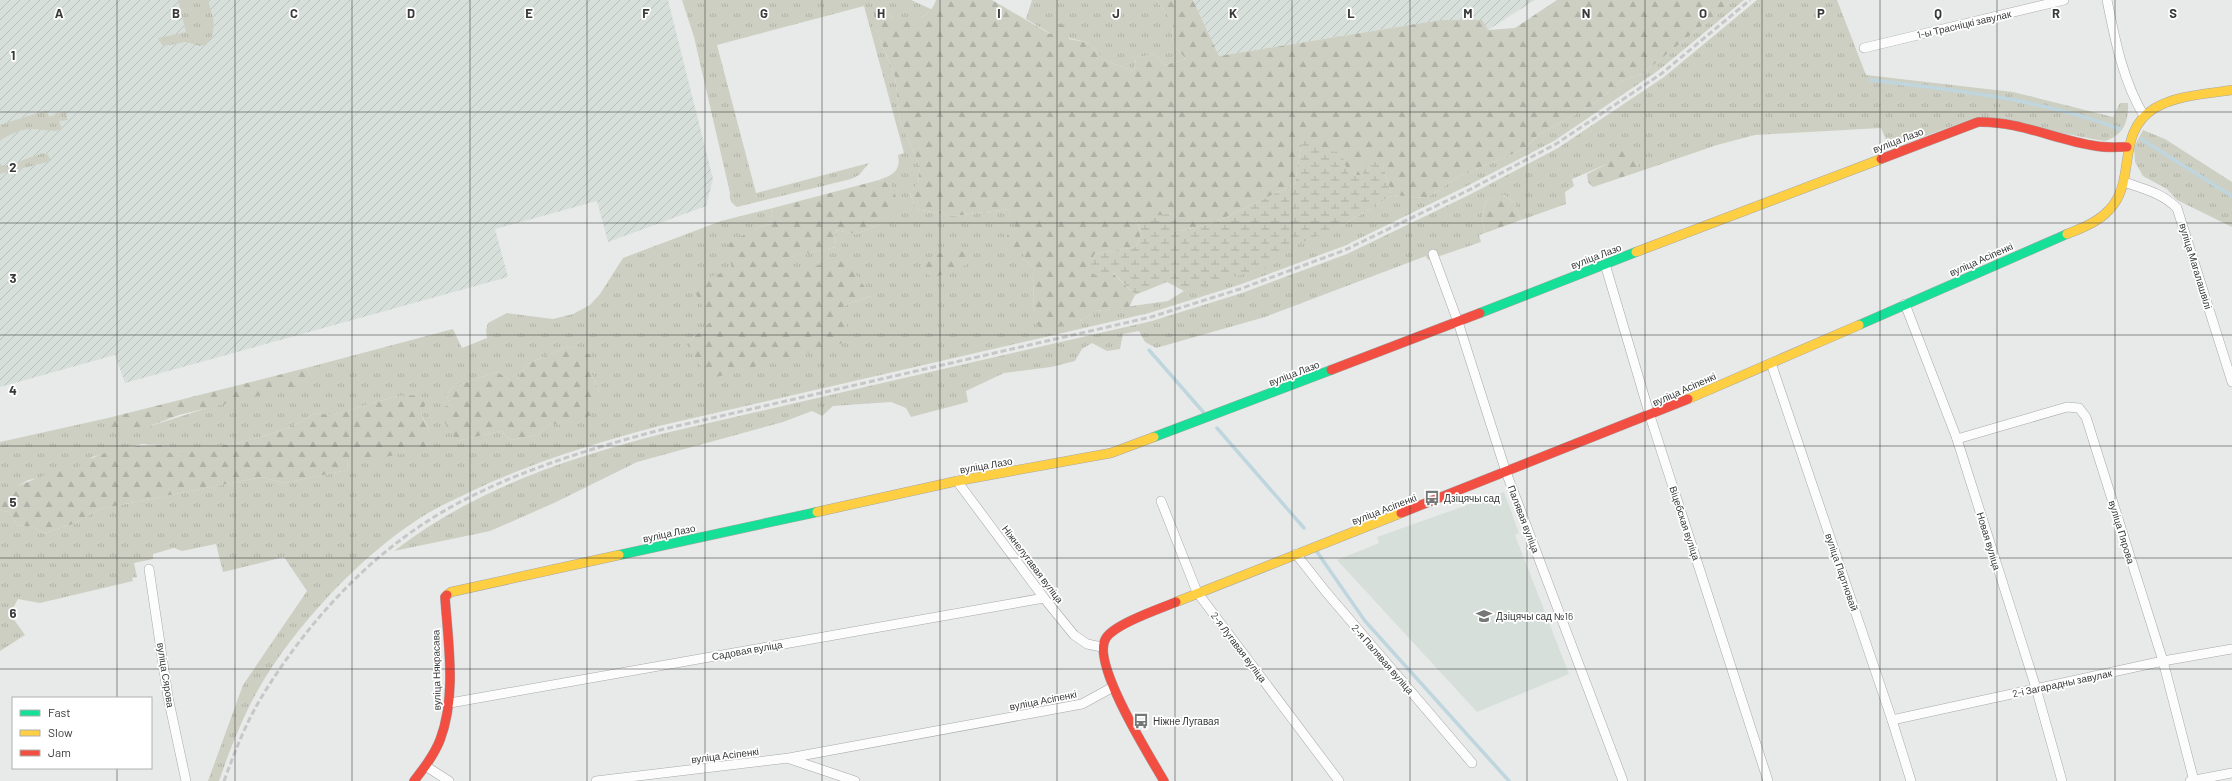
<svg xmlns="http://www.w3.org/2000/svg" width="2232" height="781" font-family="Barlow,sans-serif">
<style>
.built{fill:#d7dfdb}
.industrial{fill:url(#industrial-furrows)}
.grass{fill:url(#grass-tufts);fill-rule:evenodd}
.forest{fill:url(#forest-firs)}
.wetland{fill:url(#wetland-marsh)}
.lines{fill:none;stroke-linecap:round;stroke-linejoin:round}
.stream{stroke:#bfd6df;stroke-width:3.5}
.street-casing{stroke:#a6a8a7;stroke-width:10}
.fast-casing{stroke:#a6a8a7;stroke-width:10}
.slow-casing{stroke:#a6a8a7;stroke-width:10}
.jam-casing{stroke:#a6a8a7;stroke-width:10}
.street{stroke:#fcfcfc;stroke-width:9}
.fast{stroke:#16e098;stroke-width:9}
.slow{stroke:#ffcf43;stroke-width:9}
.jam{stroke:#f24e42;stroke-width:9}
.rail{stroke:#c7c7c7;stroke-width:3;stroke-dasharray:6 3;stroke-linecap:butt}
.grid{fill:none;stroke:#383939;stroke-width:1;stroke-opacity:0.55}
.labels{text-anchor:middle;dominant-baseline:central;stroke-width:3.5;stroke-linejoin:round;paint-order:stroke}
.street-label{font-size:10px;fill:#383939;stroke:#fff}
.poi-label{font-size:10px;fill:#383939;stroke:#fff;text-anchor:start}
.grid-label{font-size:13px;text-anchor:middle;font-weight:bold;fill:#383939;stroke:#fff;stroke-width:3.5;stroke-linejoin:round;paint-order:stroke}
</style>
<defs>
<pattern id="industrial-furrows" width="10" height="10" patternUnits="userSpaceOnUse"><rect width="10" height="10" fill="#d7dfdb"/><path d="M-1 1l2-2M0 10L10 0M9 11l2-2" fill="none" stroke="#b9c0bd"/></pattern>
<pattern id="grass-tufts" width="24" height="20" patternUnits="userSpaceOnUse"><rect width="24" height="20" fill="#cdcfc2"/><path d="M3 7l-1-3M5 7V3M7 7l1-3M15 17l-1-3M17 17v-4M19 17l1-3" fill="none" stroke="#b1b2a7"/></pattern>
<pattern id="forest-firs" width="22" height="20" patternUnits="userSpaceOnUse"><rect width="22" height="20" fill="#cdcfc2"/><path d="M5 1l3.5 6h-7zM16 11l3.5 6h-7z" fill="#b1b2a7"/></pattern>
<pattern id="wetland-marsh" width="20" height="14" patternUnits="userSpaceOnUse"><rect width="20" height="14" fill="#cdcfc2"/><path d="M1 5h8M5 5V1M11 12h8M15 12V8" fill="none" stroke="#b1b2a7"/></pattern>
</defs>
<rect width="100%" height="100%" fill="#e8eae9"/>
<polygon class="built" points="1504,492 1519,533 1515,535 1569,674 1477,712 1337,560 1379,543 1377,537"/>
<g class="industrial">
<polygon points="0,0 668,0 713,179 706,206 608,242 597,201 495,229 508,277 125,383 115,355 0,387"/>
<polygon points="1193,0 1535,0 1488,30 1440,20 1219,56"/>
</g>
<g class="grass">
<path d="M178,0H208C212,15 219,30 207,44L200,46L186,42L163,46L158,38L186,32Z"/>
<path d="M682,0H911L933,10L917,20H894L885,9L876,30L895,76L900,121L920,166L918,183L910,193L916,209L954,216L1009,209L1023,247V259L1034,267L1033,319L1080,321L1096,311L1168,301L1184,291L1345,224L1392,195L1426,198L1460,176L1524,149L1538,135L1591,106L1620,82L1642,74L1723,9L1732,0H1744L1659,70L1554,141L1467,186L1344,246L1239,285L1149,313L659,426C595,443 534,462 474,490C456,499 437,507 420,518C359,557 294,627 258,690C242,718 230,750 219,781H208L243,685L307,591L284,557L223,572L216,544L182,551L174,548L153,554V559L134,563L137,577L132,578L133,581L40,603L18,599L10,614L25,635L0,651V509L3,512L9,511L17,525L33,527L44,533L73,524L100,509L261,477L284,483L348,470L347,460H371L430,433L421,413L397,396L333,415L315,413C292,430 259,438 231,444C212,447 197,447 180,456L170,454L162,445L142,444L92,457L78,471L28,480L11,490L0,493V442L108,418V425L147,427L311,375L306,368L453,329L462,348L487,338L486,330L488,323L507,313L553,319L573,314L590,305L600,294L623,258L721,221L773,208L770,224L754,229L732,269L710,322L687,344L843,306L871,296L786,273L780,259L836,247L835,230L856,234L884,223V210L891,184L879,180C893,175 901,171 898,155L904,153L864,6L717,45L756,193L869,163L859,175L851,179L737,207C731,203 729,200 730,193L694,37ZM569,346L591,356V372L599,392L551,423L538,435L510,440L501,431L457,441L443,407L451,405L446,396L452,387L497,372L509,379H518L527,364Z"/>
<polygon points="1032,0 1156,0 1173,22 1172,43 1186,59 1165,65 1154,54 1136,58 1134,71 1103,60 1090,43 1051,34 1026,19"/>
<path d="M1757,0H1837L1866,75L2013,92L2113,117L2120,103H2128C2129,122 2123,136 2104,141L1977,117L1890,149L1881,128L1755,135L1717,145L1638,172V161L1607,164L1572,179L1574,186L1565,192L1566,204L1521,220L1514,202L1504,195L1486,201L1482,219L1485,233L1479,235L1481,242L1428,260L1426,256L1265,317L1156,348L1145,342L1139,331L1123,334L1120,349L1107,351L1092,343L1082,349L1075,361L1051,367L1004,373L966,391L968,402L911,417L906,408L891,402L833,406L822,416L812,411L783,422L637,462L554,503L490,531L394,551C473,490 565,459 661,434L1152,321L1242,293L1347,254L1471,194L1558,148L1664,77Z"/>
<path d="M47,110L49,117L65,111L68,120L59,121L62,129C51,133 44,129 33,129C24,128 7,135 0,141V125Z"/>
<polygon points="2143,130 2165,139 2232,182 2232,227 2177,200 2167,189 2143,176 2135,162 2134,147"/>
<polygon points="43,153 48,155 51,161 0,174 0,163 3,167"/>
</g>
<g class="forest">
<path d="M936,0H992L1050,34L1059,24L1065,25L1069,39L1090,43L1103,60L1134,71L1136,58L1154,54L1165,65L1186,59L1172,43L1173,22L1156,0H1193L1219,56L1440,20H1482L1488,30L1515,28L1557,0H1732L1723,9L1642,74L1620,82L1591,106L1538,135L1524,149L1460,176L1426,198L1392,195L1383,166L1362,176L1347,173L1302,140L1295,184L1216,222L1179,231L1173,213L1137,220L1141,234L1136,247L1094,254L1135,295L1129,307L1096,311L1080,321L1042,330L1033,319L1034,267L1023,259V247L1013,252L1007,245V235L1017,234L1009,209L954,216L916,209L910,193L918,183L920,166L900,121L895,76L876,30L873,7L885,9L894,20C913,20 929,21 936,0Z"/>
<polygon points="1626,145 1634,150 1638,161 1638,172 1593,187 1588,182 1587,174 1607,164 1608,151"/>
<polygon points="879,180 891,184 896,197 896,207 884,210 884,223 856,234 835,230 836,247 781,259 786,273 845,259 871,296 843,306 850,341 709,379 687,344 710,322 691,284 732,269 728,244 754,229 770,224 773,208"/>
<polygon points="1503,195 1514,202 1521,220 1485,233 1482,219 1486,201"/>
<polygon points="965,248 970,253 969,263 959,269 932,278 925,272 926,259 946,251"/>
<path d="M569,346L591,355V372L599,392V401L589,416L565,426L551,423L538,435L510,440L501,431L457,441C448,429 442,422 443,407L451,405L446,396L452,387L497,372L509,379H518L527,364Z"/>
<polygon points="306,368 311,375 308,383 179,415 147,427 114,432 108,425 108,418"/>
<path d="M420,395L426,403L421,414L430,433L428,448L371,460H347L348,470L284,483L261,477L100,509L73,524L44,533L33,527L17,525L9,511L3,512L0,509V493L65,467L70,471H78L80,464C104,450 135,444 162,445L170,453L180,456C197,446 211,447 231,444C259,438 292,430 315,413L333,415L397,396Z"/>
</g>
<polygon class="wetland" points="1302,140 1342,155 1348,173 1362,176 1369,159 1383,166 1392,195 1345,224 1269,257 1265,268 1184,291 1167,282 1135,295 1114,273 1094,276 1091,265 1094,254 1136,247 1141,234 1137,219 1173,213 1180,231 1216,222 1295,184"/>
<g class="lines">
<g class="stream">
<path d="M1871,80C1955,90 2040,99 2120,129"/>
<polyline points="2141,139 2232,196"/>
<polyline points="1149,350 1205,414"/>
<polyline points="1217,428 1304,528"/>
<polyline points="1315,549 1365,621 1509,781"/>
</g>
<defs>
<g id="street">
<path d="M2107,0C2115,40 2123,81 2144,116"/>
<polyline points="1864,48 2064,0"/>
<path d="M2124,182C2144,189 2162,193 2177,208L2232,382"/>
<polyline points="1433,254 1458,322 1506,472 1623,781"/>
<polyline points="1605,264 1650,416 1768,781"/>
<polyline points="1905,304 1957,439 2036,688 2062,781"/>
<polyline points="1771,363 1892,720 1911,781"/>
<polyline points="1957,439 2067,407 2079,408 2086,417 2163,661 2194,781"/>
<polyline points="957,481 1044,598 1074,635 1087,644 1102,647"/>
<polyline points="1161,501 1197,592 1339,781"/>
<polyline points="1296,554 1326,592 1472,763"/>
<polyline points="149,569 168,697 186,781"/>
<polyline points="450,703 1044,598"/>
<polyline points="1892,720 2163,661 2232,649"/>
<polyline points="790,759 855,781"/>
<polyline points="427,767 449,781"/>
<polyline points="596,781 789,758 1082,704 1113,687"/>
<polyline points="2190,781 2232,773"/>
</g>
<g id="fast">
<polyline points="1480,313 1636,252"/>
<polyline points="1859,325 2067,234"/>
<polyline points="1154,437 1331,370"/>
<polyline points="619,555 817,512"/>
</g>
<g id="slow">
<path d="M2067,234C2082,228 2098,222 2109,210C2138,180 2114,133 2155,108C2177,95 2207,94 2232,90"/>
<polyline points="1636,252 1881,159"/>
<polyline points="1688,399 1859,325"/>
<polyline points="817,512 957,481 1111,453 1154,437"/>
<polyline points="447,595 451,592 619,555"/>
<polyline points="1176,602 1401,513"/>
</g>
<g id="jam">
<path d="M1881,159L1978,122C2020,121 2055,140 2096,146C2106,148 2117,147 2127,147"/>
<polyline points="1331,370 1480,313"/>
<polyline points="1401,513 1688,399"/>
<path d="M414,781C424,768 434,755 440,740C457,695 448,643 445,597L447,595"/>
<path d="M1164,781C1150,757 1090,662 1106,638C1115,624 1159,609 1176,602"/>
</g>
</defs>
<use href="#street" class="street-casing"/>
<use href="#fast" class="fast-casing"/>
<use href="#slow" class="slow-casing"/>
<use href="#jam" class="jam-casing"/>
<use href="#street" class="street"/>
<use href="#fast" class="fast"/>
<use href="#slow" class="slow"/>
<use href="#jam" class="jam"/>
<path class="rail" d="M224,781C235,751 247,720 264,693C313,614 380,543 464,500C526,468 593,448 660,430L1151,317L1240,289L1345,250L1469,190L1556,144L1661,74L1750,0"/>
</g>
<path class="grid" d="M117,0V698M235,0V781M352,0V781M470,0V781M587,0V781M705,0V781M822,0V781M940,0V781M1057,0V781M1175,0V781M1292,0V781M1410,0V781M1527,0V781M1645,0V781M1762,0V781M1880,0V781M1997,0V781M2115,0V781M0,112H2232M0,223H2232M0,335H2232M0,446H2232M0,558H2232M0,669H2232M117,768V781"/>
<defs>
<symbol id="bus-bare" viewBox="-9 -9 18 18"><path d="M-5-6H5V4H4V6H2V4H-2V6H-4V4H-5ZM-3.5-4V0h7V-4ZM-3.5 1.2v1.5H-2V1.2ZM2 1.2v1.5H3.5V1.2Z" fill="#767777" stroke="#fff" stroke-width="2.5" paint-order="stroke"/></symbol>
<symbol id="school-bare" viewBox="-9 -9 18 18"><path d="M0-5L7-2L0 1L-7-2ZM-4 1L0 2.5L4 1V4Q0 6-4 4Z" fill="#767777" stroke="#fff" stroke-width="2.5" paint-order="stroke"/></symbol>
</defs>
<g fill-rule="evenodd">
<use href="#bus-bare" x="1421" y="487" width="22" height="22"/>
<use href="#school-bare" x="1473" y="605" width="22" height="22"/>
<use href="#bus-bare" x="1130" y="710" width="22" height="22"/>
</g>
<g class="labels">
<g class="street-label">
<text transform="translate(1964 24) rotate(-13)">1-ы Трасніцкі завулак</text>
<text transform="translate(1898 140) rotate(-21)">вуліца Лазо</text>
<text transform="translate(1596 256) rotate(-21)">вуліца Лазо</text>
<text transform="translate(1981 259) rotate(-24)">вуліца Асіпенкі</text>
<text transform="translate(2196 266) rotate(73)">вуліца Магалашвілі</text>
<text transform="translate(1294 373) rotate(-21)">вуліца Лазо</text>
<text transform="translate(1684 389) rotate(-24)">вуліца Асіпенкі</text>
<text transform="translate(986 465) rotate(-10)">вуліца Лазо</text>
<text transform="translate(1384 509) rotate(-21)">вуліца Асіпенкі</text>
<text transform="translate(1524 519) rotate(69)">Палявая вуліца</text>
<text transform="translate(1685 523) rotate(72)">Віцебская вуліца</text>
<text transform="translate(2122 532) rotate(73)">вуліца Пярова</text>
<text transform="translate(669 533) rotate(-12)">вуліца Лазо</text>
<text transform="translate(1989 541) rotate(73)">Новая вуліца</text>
<text transform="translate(1033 564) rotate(53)">Ніжнелугавая вуліца</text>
<text transform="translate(1842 572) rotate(71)">вуліца Партновай</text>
<text transform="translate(1239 647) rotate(53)">2-я Лугавая вуліца</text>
<text transform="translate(747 650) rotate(-10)">Садовая вуліца</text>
<text transform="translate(1383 659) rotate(49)">2-я Палявая вуліца</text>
<text transform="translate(436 670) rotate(-91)">вуліца Някрасава</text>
<text transform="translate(166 675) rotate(81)">вуліца Сярова</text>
<text transform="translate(2062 683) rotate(-12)">2-і Загарадны завулак</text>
<text transform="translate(1043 700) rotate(-11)">вуліца Асіпенкі</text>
<text transform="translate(725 755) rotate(-7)">вуліца Асіпенкі</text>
</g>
<g class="poi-label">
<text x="1444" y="498">Дзіцячы сад</text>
<text x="1496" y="616">Дзіцячы сад №16</text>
<text x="1153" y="721">Ніжне Лугавая</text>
</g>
</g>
<g class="grid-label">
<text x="59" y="18">A</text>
<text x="176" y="18">B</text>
<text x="294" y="18">C</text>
<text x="411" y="18">D</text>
<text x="529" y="18">E</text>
<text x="646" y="18">F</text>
<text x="764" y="18">G</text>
<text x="881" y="18">H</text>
<text x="999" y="18">I</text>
<text x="1116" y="18">J</text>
<text x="1233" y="18">K</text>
<text x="1351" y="18">L</text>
<text x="1468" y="18">M</text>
<text x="1586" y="18">N</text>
<text x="1703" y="18">O</text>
<text x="1821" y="18">P</text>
<text x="1938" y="18">Q</text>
<text x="2056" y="18">R</text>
<text x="2173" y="18">S</text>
<text x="13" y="60">1</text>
<text x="13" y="172">2</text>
<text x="13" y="283">3</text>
<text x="13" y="395">4</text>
<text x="13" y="507">5</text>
<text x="13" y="618">6</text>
</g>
<rect x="12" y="697" width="140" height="72" fill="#ffffff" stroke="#afb0b0"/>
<rect x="20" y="710" width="20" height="6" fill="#16e098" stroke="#afb0b0"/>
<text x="48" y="717" font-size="12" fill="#383939">Fast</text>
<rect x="20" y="730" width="20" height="6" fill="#ffcf43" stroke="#afb0b0"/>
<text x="48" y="737" font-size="12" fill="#383939">Slow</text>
<rect x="20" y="750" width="20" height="6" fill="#f24e42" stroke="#afb0b0"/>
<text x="48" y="757" font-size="12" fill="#383939">Jam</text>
</svg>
